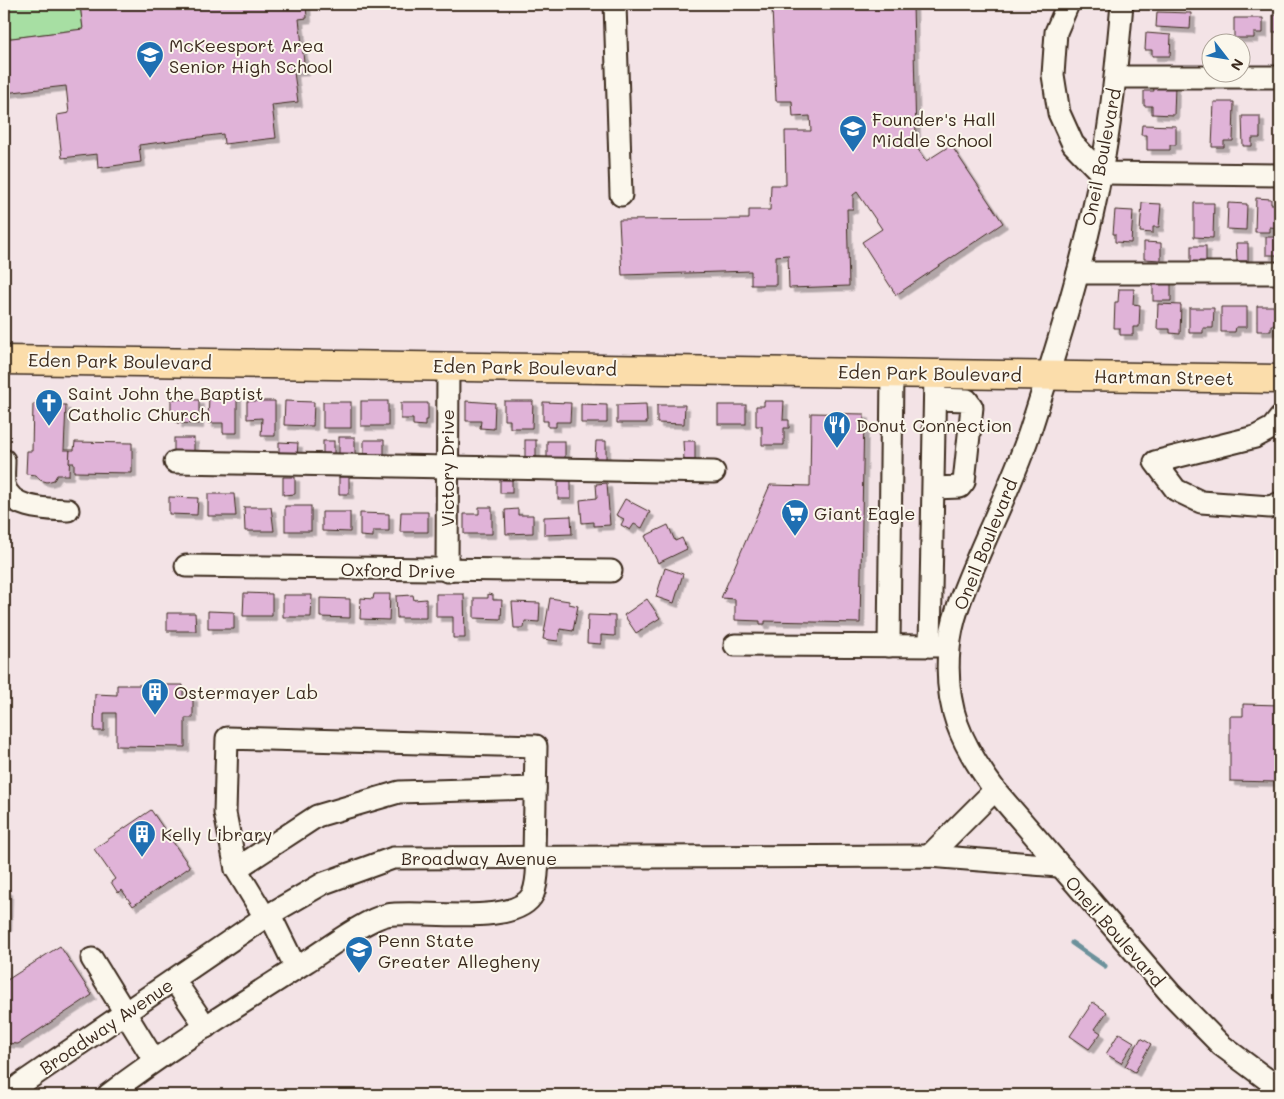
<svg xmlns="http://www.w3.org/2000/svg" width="1284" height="1099" font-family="Mali,sans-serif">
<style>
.green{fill:#a7dfa3;stroke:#718460}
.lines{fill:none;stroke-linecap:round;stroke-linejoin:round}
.stream{stroke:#6c919b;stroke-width:5}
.building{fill:#e0b3d8;stroke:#3b2a1e;filter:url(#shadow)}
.minor-casing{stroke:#3b2a1e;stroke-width:25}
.major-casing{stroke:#3b2a1e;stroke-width:31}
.minor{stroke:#fbf7ec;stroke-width:21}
.major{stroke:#fbddab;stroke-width:28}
.labels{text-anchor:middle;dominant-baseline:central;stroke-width:4;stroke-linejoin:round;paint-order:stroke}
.poi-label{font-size:18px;fill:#3b2a1e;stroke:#fbf7ec;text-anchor:start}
.street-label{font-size:18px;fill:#3b2a1e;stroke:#fbf7ec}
</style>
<defs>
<filter id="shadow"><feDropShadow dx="4.5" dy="4.5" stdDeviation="0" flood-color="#0004"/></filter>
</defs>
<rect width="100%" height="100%" fill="#f3e3e6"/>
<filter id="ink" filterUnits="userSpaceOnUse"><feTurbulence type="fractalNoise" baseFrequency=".02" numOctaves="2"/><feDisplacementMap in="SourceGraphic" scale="10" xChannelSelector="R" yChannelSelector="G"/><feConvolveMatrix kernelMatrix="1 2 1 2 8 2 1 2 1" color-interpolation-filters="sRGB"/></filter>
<g filter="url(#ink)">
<polygon class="green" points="4,4 80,4 83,29 4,39"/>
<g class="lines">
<polyline class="stream" points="1072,943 1105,966"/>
</g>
<g class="building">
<polygon points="80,4 306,4 307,18 299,19 305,71 294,72 298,102 272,105 276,138 224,144 223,134 139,145 141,162 98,168 97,154 62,158 57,115 69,113 66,86 4,93 4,39 83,29"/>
<polygon points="791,4 913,4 916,139 913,142 926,161 951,145 1003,223 896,295 862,242 882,229 857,192 853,195 853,209 847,209 849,286 789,288 788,255 776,256 776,285 751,285 751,271 622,275 619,220 749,219 749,210 770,210 771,185 786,185 785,131 811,131 810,116 793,117 792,101 776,101 772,8 792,8"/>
<polygon points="1157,12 1191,13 1190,29 1156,27"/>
<rect x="1273" y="15" width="7" height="17"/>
<polygon points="1234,18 1263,18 1263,33 1254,33 1254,38 1234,38"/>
<polygon points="1146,33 1171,35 1170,56 1152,56 1152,50 1145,50"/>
<polygon points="1153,86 1175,86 1174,115 1152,114 1152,106 1144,106 1144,91 1154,91"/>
<polygon points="1214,102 1234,102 1233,141 1224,141 1224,147 1212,147"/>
<polygon points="1242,116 1260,116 1260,138 1252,138 1252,146 1243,146"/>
<polygon points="1142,125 1176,126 1176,145 1170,145 1170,150 1147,150 1147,135 1141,135"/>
<polygon points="1256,198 1271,199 1271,204 1280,204 1280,228 1270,227 1270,232 1255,232"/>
<polygon points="1142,203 1161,204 1159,227 1153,227 1153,233 1140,232"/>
<polygon points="1194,203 1214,203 1213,238 1194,237"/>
<polygon points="1228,203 1247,204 1246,230 1227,229"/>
<polygon points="1115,210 1133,211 1131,243 1115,242 1115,234 1113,234"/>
<rect x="1266" y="237" width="14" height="18"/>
<polygon points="1144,242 1161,243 1161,260 1144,259"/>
<polygon points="1236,243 1248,243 1248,261 1237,261"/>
<rect x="1191" y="246" width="15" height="16"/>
<rect x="1153" y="281" width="18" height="20"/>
<polygon points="1119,289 1134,289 1133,304 1140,305 1139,327 1133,327 1133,335 1120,335 1120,328 1114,328 1115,302 1118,302"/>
<polygon points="1158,304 1181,305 1180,334 1170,333 1170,329 1157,329"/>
<polygon points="1257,306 1280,306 1280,325 1271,325 1271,331 1257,331"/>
<polygon points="1221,307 1247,307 1247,327 1236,327 1235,332 1221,332"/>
<polygon points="1189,308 1214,308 1213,328 1203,328 1203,333 1189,333"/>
<polygon points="209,395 237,395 237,433 223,433 223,423 208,423"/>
<polygon points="171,399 199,400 199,424 177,423 178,417 171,417"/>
<polygon points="247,401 275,401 275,436 261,436 262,418 247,419"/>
<polygon points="285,401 314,402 313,426 284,425"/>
<rect x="361" y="401" width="27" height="25"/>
<polygon points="466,401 495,403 494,429 480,428 481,421 466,421"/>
<polygon points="504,401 533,401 532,428 510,428 510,420 504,420"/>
<polygon points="764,401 784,401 783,420 789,420 789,428 784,428 784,445 762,445 762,426 756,426 756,406 764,406"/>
<rect x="323" y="402" width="28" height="26"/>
<polygon points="543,402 571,403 570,422 556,422 556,427 548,427 548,421 543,421"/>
<polygon points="401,403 428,403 428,420 425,420 425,426 413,425 413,419 401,419"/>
<polygon points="33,404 66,405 64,450 70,450 69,475 57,475 54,480 47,482 40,480 36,475 26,474 27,451 32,451"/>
<polygon points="581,404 607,405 607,423 581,423"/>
<polygon points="646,404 647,423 617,423 617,405"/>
<polygon points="657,405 685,405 684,424 657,423"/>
<rect x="718" y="405" width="28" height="19"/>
<polygon points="811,413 864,414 860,623 765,621 765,624 760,624 760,621 735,620 735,599 721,598 770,485 810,486"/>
<rect x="339" y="437" width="16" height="19"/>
<rect x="174" y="438" width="20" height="17"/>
<polygon points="364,440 384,440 384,457 364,456"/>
<rect x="525" y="440" width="11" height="17"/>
<rect x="323" y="441" width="11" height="16"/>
<rect x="547" y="441" width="18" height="17"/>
<polygon points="596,441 606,441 606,459 595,459"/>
<polygon points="683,441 695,441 695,460 684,460"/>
<polygon points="75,442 132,443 132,473 74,472 74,463 69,463 70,450 74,450"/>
<polygon points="279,442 298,443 297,456 279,456"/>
<polygon points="283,477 295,477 295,494 283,495"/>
<rect x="339" y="477" width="10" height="17"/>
<rect x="500" y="477" width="12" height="16"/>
<rect x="558" y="481" width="13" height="18"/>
<polygon points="607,483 610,525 594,526 594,522 582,523 580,500 597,498 596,484"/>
<polygon points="208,494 234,494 236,516 208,516"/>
<polygon points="169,497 198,498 197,515 169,514"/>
<polygon points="625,499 650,512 642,528 634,524 630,530 621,525 624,519 616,515"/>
<rect x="285" y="506" width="26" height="25"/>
<polygon points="244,507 271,507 274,531 245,531"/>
<polygon points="479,507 492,507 492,534 464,534 464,514 479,514"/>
<polygon points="518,509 518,515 533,515 533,533 506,534 505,510"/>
<polygon points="322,512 350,512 350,532 322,531"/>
<polygon points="401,512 428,512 428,532 400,532"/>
<polygon points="360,513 389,514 389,531 373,531 373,537 360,536"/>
<polygon points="571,516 572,534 544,535 544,517"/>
<polygon points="668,525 675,541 682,538 687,549 658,563 645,536"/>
<polygon points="665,568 683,574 674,603 656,597"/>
<polygon points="244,593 272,594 272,616 243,616"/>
<polygon points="374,594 390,594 389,620 360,619 361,598 373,599"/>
<polygon points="436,594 464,594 465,638 453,638 453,617 436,617"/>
<polygon points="488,594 493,595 493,600 502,600 501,619 474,618 474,598 488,598"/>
<polygon points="283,595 312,595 311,617 283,617"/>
<polygon points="413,595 414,600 426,599 426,618 397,618 396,596"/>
<polygon points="320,598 350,599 350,618 320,617"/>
<polygon points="550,598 569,601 569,604 578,606 573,631 560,629 558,641 543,639"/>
<polygon points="647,599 660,618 636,633 624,615"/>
<polygon points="512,602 540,603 539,622 525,621 524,628 514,628"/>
<polygon points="208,611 234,612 234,629 208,629"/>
<polygon points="167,613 195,613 196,631 167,631"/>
<polygon points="588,615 615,616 615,636 601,635 601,644 587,643"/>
<polygon points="117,685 183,685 183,697 193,697 193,718 185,718 185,747 116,746 116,713 104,713 104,731 94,731 95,694 117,695"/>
<polygon points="1243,704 1280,705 1280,739 1276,739 1276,782 1230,781 1230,716 1243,716"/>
<polygon points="151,810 190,867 133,906 122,890 118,893 111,882 115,879 94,849"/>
<polygon points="4,890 8,890 7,927 4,927"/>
<polygon points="60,946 92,995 18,1044 4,1043 4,982"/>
<polygon points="1093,1002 1107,1012 1095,1029 1101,1033 1089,1049 1070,1036"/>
<polygon points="1119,1033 1134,1042 1121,1063 1106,1054"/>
<polygon points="1141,1038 1151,1044 1135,1072 1125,1066"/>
</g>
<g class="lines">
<defs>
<g id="minor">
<polyline points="615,4 621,195"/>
<polyline points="1068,4 1056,32 1053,75 1059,113 1073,144 1101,173 1280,175"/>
<path d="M1122,4C1117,60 1112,117 1101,172C1085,259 1058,344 1031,428C1016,475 993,520 974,566C963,592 951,620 949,649C944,708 961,744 995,790L1170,993L1221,1045L1280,1089"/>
<polyline points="1116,77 1280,77"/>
<polyline points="1078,273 1280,273"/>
<polyline points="1280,418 1272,428 1255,437 1155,462 1176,490 1201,502 1270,507 1280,503"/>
<path d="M4,460C4,468 3,476 4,484C9,510 49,509 68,510"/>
<polyline points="175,462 714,472"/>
<polyline points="934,488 960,487 964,482 972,407 967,400 935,399"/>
<polyline points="186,566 611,571"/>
<polyline points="447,571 448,365"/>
<polyline points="735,645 944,646"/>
<polyline points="889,646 892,373"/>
<polyline points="930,646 935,373"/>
<polyline points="929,856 995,790"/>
<polyline points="236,869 317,816 399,792 535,788"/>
<polyline points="270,915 296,968"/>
<polyline points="265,917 236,869 225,813 227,738 536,746 534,857"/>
<polyline points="92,959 154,1060"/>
<polyline points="174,980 206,1027"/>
<polyline points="8,1095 21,1084 265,917 324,883 393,858 929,856 1058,866"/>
<path d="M108,1095C171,1047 239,1005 306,962C325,950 366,919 387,915C420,909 516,928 533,894C538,882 537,870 538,857"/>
</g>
<polyline id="major" points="4,360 1280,379"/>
</defs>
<use href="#minor" class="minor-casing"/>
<use href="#major" class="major-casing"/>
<use href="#minor" class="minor"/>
<use href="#major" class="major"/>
</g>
</g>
<defs>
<symbol id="school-pin" viewBox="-11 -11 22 30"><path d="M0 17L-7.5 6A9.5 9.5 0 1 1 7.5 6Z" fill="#1f6fb2" stroke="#fbf7ec"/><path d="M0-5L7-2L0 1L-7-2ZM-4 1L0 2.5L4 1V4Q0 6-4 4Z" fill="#fff"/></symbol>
<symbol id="church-pin" viewBox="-11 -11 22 30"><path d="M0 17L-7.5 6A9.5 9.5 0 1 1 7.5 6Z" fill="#1f6fb2" stroke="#fbf7ec"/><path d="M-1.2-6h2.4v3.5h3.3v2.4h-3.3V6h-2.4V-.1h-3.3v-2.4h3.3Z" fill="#fff"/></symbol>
<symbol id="restaurant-pin" viewBox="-11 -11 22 30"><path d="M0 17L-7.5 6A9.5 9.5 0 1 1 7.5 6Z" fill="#1f6fb2" stroke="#fbf7ec"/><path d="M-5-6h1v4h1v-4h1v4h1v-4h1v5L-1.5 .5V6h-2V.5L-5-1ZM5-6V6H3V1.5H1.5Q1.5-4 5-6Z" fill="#fff"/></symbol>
<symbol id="supermarket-pin" viewBox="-11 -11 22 30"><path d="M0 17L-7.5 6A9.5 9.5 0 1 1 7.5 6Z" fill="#1f6fb2" stroke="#fbf7ec"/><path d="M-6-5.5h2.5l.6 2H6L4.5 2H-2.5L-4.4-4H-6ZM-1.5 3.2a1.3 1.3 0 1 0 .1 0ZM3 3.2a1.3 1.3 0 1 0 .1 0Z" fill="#fff"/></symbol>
<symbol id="building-pin" viewBox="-11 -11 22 30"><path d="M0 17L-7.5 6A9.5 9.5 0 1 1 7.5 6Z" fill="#1f6fb2" stroke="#fbf7ec"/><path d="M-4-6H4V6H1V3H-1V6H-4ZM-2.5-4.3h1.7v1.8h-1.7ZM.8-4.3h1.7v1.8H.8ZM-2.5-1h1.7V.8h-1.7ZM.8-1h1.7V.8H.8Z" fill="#fff"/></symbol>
<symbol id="university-pin" viewBox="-11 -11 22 30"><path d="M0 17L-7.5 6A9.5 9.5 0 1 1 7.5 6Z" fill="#1f6fb2" stroke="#fbf7ec"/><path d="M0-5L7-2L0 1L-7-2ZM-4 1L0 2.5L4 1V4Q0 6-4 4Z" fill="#fff"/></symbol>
</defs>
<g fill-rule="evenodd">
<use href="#school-pin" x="134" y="39" width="32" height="43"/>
<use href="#school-pin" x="837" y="113" width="32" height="43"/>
<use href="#church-pin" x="33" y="387" width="32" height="43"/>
<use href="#restaurant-pin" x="821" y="409" width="32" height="43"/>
<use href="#supermarket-pin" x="779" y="497" width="32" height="43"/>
<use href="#building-pin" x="139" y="676" width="32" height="43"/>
<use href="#building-pin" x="126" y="818" width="32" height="43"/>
<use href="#university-pin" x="343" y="934" width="32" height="43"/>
</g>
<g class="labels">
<g class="poi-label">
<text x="169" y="45">McKeesport Area<tspan x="169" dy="21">Senior High School</tspan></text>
<text x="872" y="119">Founder's Hall<tspan x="872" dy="21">Middle School</tspan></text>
<text x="68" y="393">Saint John the Baptist<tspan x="68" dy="21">Catholic Church</tspan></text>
<text x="856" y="425">Donut Connection</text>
<text x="814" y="513">Giant Eagle</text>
<text x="174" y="692">Ostermayer Lab</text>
<text x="161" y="834">Kelly Library</text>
<text x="378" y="940">Penn State<tspan x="378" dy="21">Greater Allegheny</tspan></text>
</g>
<g class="street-label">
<text transform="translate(1101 157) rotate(-79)">Oneil Boulevard</text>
<text transform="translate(120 361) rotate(1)">Eden Park Boulevard</text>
<text transform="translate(525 367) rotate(1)">Eden Park Boulevard</text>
<text transform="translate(930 373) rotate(1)">Eden Park Boulevard</text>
<text transform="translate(1164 377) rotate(1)">Hartman Street</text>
<text transform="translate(447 468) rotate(-90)">Victory Drive</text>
<text transform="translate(985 544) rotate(-68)">Oneil Boulevard</text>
<text transform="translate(398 570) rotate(1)">Oxford Drive</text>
<text x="479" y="858">Broadway Avenue</text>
<text transform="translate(1115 931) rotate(49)">Oneil Boulevard</text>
<text transform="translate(106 1026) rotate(-34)">Broadway Avenue</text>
</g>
</g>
<rect width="1284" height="1099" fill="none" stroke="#fbf7ec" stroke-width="20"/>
<rect x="10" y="10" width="1264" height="1079" fill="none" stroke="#3b2a1e" stroke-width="2" filter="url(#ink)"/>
<g transform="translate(1226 58) rotate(121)"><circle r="24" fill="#fbf7ec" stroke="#aea59a"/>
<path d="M0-4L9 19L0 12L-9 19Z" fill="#1f6fb2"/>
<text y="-8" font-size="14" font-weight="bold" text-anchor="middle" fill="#3b2a1e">N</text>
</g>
</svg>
